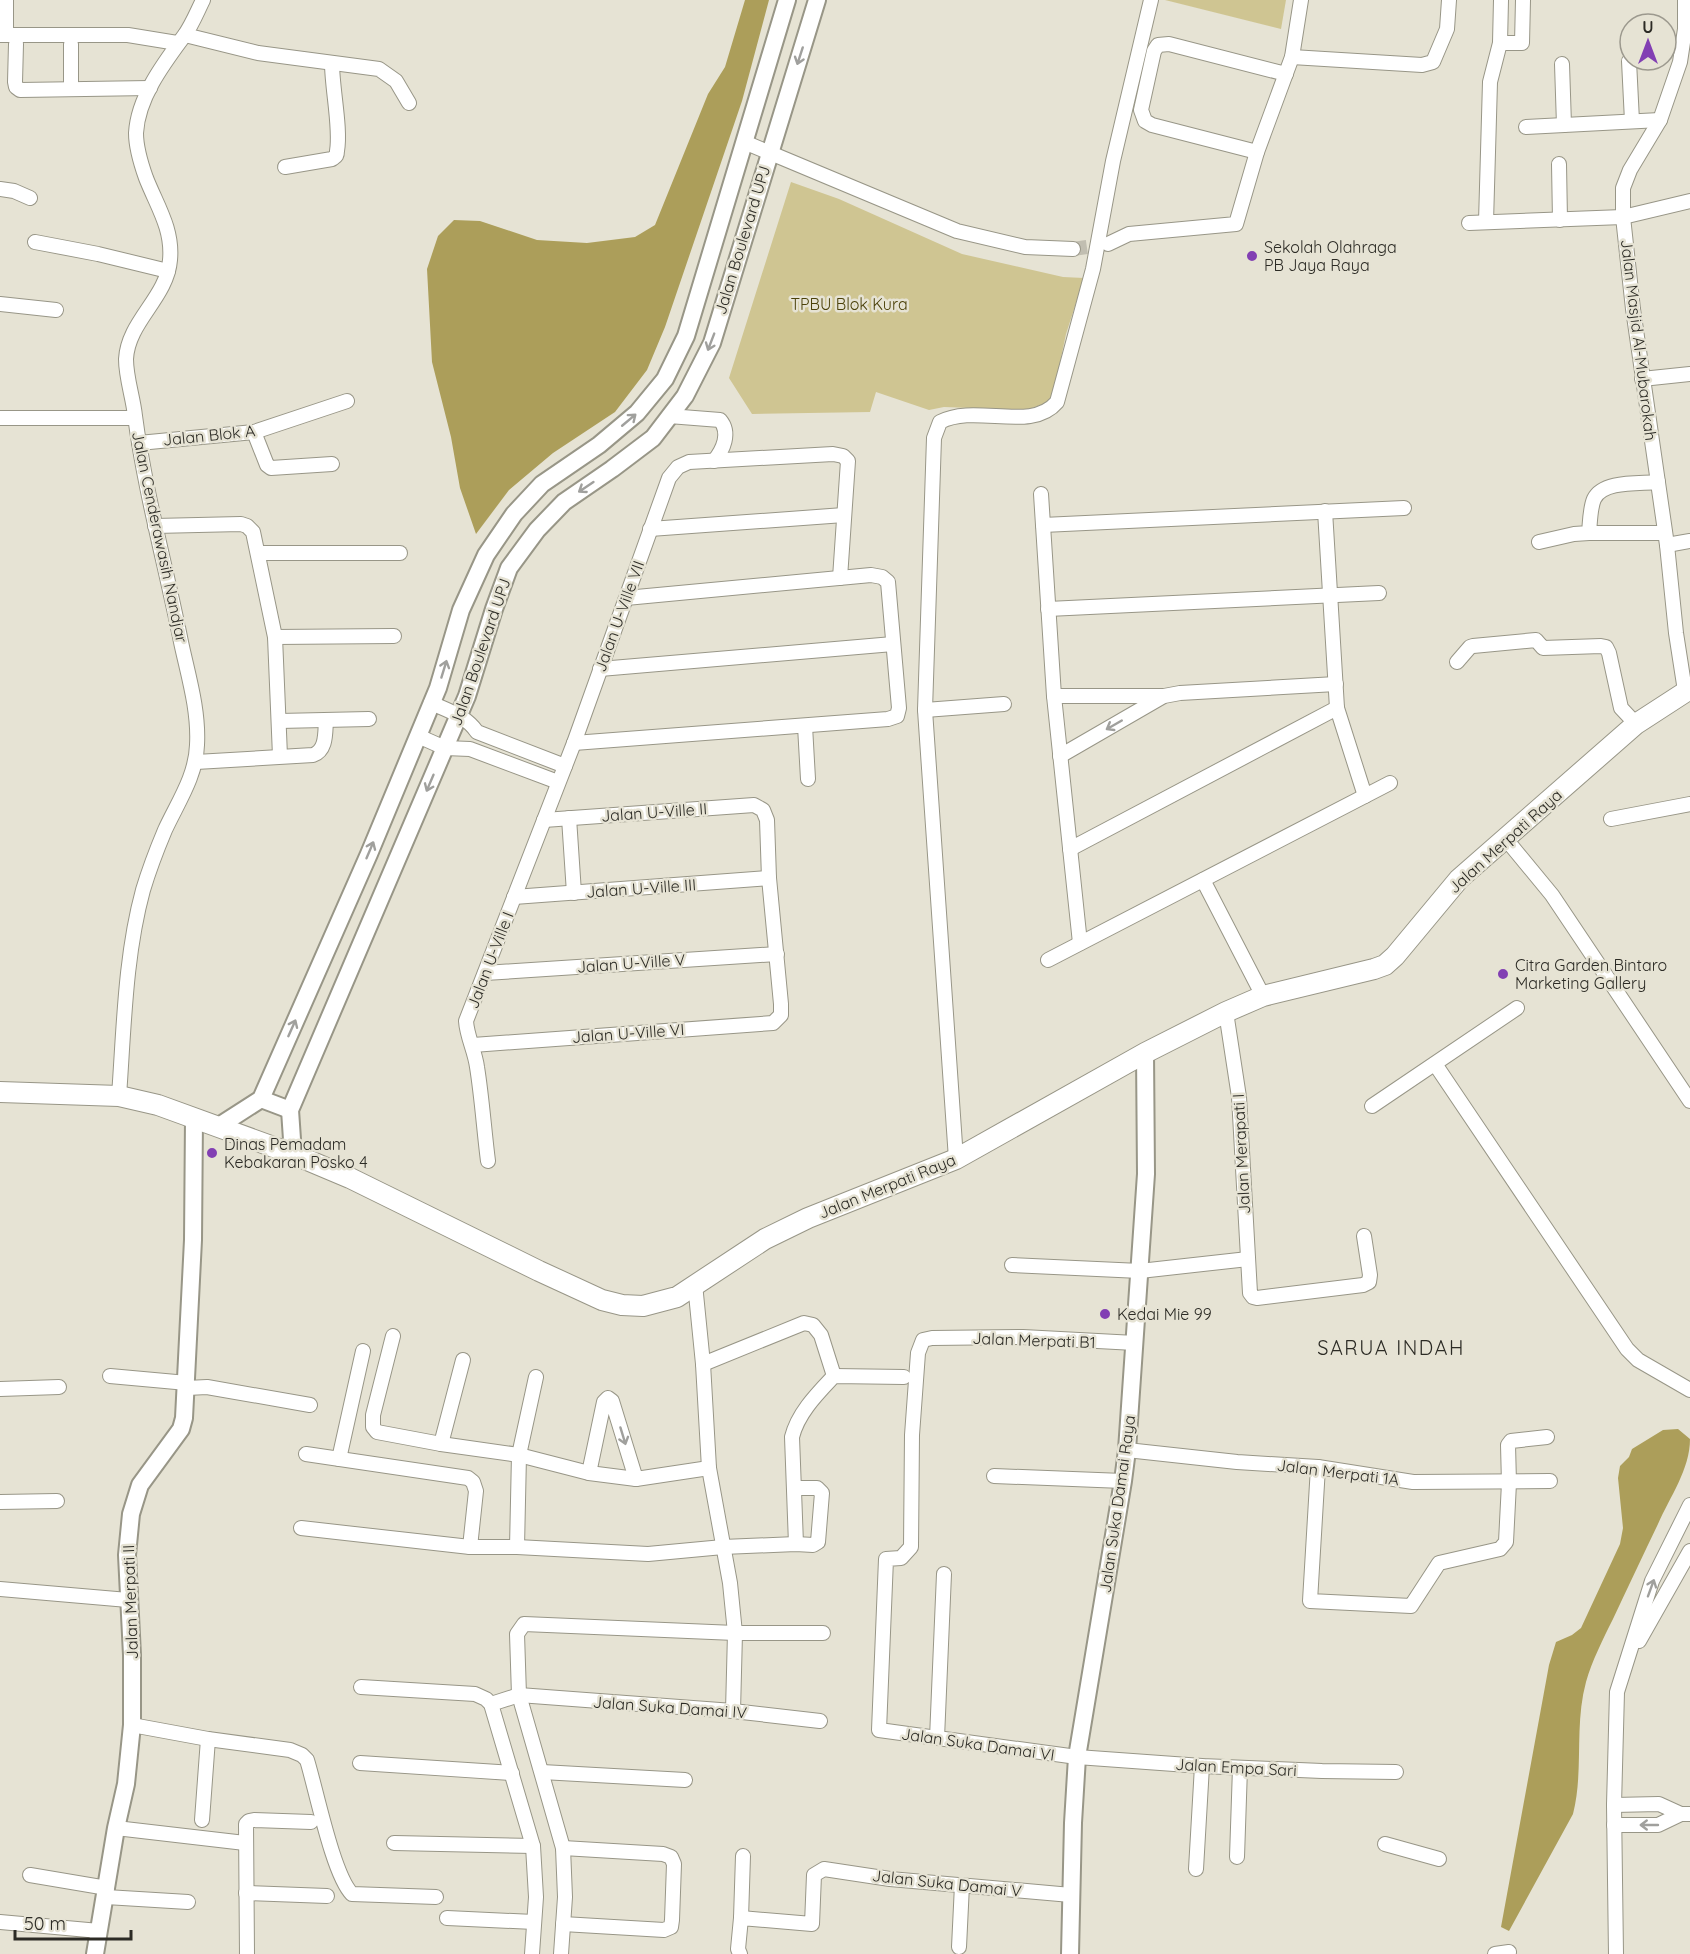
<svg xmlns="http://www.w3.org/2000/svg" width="1690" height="1954" font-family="Quicksand,sans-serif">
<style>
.green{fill:#cfc592}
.water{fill:#ac9e5a}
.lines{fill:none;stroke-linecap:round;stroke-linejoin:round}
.minor-tunnel{stroke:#c1beb1;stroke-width:14;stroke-dasharray:14 7;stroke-linecap:butt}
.minor-casing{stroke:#989687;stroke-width:16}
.tertiary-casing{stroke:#989687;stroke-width:20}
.secondary-casing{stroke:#989687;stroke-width:22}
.minor{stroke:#fff;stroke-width:14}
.tertiary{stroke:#fff;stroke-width:16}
.secondary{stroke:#fff;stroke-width:20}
.oneway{stroke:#a0a09d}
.poi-dot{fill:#823fb3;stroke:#e6e3d4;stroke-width:2}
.labels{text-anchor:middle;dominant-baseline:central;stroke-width:5;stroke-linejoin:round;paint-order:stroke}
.street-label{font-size:16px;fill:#2c2b25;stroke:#e6e3d4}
.poi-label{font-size:16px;fill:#2c2b25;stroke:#e6e3d4;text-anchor:start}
.park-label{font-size:16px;fill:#4b4109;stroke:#e6e3d4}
.quarter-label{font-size:20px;letter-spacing:1.5px;fill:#2c2b25;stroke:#e6e3d4}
</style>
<rect width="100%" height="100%" fill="#e6e3d4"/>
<g class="green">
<polygon points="1165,0 1286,0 1281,29"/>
<polygon points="791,182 839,199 962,254 1063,277 1084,278 1066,334 1054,391 1047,403 1026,410 944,407 929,410 876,392 870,412 752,414 729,378"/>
</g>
<g class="water">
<polygon points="745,0 769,0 742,101 665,327 647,370 615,412 553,453 509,490 476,534 460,488 451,437 432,362 427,269 438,236 454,220 480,221 537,240 587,243 635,237 655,225 708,94 725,67"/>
<path d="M1678,1429L1690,1439C1690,1469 1670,1497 1658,1524C1643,1555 1628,1587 1613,1619C1603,1639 1592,1661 1586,1682C1574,1726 1584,1771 1573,1814L1509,1931L1501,1927L1549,1665L1556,1642L1572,1635L1581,1628L1620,1544L1623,1528L1618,1478L1620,1466L1629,1457L1632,1449L1663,1430Z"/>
</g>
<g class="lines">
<polyline class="minor-tunnel" points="1073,249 1108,244"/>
<defs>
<g id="minor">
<polyline points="6,0 6,34"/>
<polyline points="1685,0 1685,29 1680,62 1660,120 1630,170 1623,188 1623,217 1633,309 1667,545 1676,633 1685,691"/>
<polyline points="0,35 128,35 177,43"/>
<polyline points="185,35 258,53 379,69 396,81 409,103"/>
<polyline points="1500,43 1522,43 1523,0"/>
<polyline points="16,44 15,82 16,87 20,90 150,88"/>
<polyline points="1292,57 1422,65 1433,62 1447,29 1449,0"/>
<polyline points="1629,61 1632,121"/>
<polyline points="1562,64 1564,125"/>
<polyline points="71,89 71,44"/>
<polyline points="1526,127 1660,120"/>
<polyline points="744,142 957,231 1025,247 1073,249"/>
<polyline points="1257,152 1152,125 1145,121 1141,110 1154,51 1158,45 1169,44 1286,74"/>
<polyline points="1559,164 1560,220"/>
<path d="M285,167L332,159C336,156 337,156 337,151C341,128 332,89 332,63"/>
<polyline points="0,189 14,191 30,198"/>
<polyline points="1486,222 1490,82 1500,43 1501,0"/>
<polyline points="1469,223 1623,217 1690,201"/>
<polyline points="35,242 98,254 168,271"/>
<polyline points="1108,244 1129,234 1236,224 1257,152 1292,57 1301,0"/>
<polyline points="0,304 56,310"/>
<polyline points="1642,379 1690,374"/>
<path d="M669,416L720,420C731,433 723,450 714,461"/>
<polyline points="0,418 135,418"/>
<polyline points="254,432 267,465 271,468 332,464"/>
<polyline points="139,443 254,432 347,401"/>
<polyline points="1041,494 1054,696 1080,943"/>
<polyline points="1325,511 1337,708 1365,796"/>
<polyline points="1043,525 1404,508"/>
<polyline points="155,526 241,524 247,526 253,532 275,637 280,756"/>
<polyline points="650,529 844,515"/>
<polyline points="1589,533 1665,533"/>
<path d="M1539,542L1574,534L1589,533C1590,523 1590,508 1594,499C1603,480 1640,484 1658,482"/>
<polyline points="1667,545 1690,541"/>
<polyline points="259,553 400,553"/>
<polyline points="1048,609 1379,593"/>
<polyline points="275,637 394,636"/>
<polyline points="1457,662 1470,647 1473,646 1536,640 1543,648 1601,646 1606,647 1609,653 1621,708 1636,724"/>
<polyline points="600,669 893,644"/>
<polyline points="1054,696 1164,696 1180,693 1336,684"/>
<path d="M431,703C449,711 466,716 477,732L565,766"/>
<polyline points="925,710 1004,704"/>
<polyline points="279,721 369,719"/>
<polyline points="805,726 808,779"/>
<polyline points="418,736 445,748 470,749 558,782"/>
<polyline points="574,743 888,719 897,716 899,708 888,582 882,577 871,575 626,598"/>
<polyline points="1060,756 1162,697"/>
<path d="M196,762L313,755C327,750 325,732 326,720"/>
<polyline points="569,818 574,893"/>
<polyline points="1611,819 1690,804"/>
<polyline points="1505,838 1552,895 1690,1101"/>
<polyline points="1070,849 1337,708"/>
<polyline points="1203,880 1263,996"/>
<polyline points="514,897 769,878"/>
<polyline points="1048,960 1390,783"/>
<polyline points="485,973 777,954"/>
<polyline points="1226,1012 1239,1097 1250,1293 1253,1297 1257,1298 1363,1285 1369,1282 1370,1275 1364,1236"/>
<polyline points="473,1045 773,1023 781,1015 781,1004 769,878 767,820 763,810 754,805 544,820"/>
<polyline points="1435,1064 1627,1349 1638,1360 1690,1390"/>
<path d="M119,1096C124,1027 125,956 143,890C149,870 157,849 165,830C178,802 196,776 197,745C199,710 188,675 181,642C166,567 145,492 135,416C133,397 126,378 126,359C128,321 167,298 170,260C173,229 157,206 146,178C141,164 136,148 136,133C138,97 164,63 184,36C192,25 197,12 203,0"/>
<polyline points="1372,1106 1517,1008"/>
<path d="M956,1159L925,710L934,438L940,422C976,403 1031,433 1057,402L1093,269L1113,161L1151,0"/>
<path d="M488,1161C484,1130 482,1098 477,1067C475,1051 467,1037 466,1021L574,743L669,478L678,467L689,462L833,454L843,456L848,461L840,578"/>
<polyline points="1012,1265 1140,1271 1248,1259"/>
<polyline points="695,1284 703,1364 709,1468 730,1583 735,1633 733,1711"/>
<polyline points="393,1336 373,1415 373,1427 377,1432 441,1444 519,1455 589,1473 636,1479 709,1468"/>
<polyline points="1135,1343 1023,1337 932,1338 923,1340 918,1353 912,1435 911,1547 901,1558 886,1559 879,1730 1077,1757 1202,1766 1322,1771 1396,1772"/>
<polyline points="703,1364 804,1323 813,1325 821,1335 834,1376"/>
<polyline points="110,1376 187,1383"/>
<polyline points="187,1388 207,1387 310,1405"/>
<polyline points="0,1389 59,1387"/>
<polyline points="441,1444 463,1360"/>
<polyline points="1127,1450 1237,1462 1318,1467 1413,1482 1550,1481"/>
<polyline points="306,1454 468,1478 473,1482 476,1491 470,1547"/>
<polyline points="339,1459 363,1351"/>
<polyline points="1318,1467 1310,1601 1411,1606 1439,1563 1500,1549 1506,1542 1509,1483 1508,1445 1511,1441 1547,1437"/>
<polyline points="589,1473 604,1402 608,1398 612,1401 636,1479"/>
<polyline points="994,1476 1123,1481"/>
<polyline points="0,1502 57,1501"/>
<polyline points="301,1528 470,1547 517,1547 648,1554 723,1547 796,1544 813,1545 818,1542 822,1493 817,1488 794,1488"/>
<path d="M796,1544L792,1437C798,1413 817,1394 834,1376L904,1377"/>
<polyline points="517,1547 519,1455 536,1377"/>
<polyline points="0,1589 128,1600"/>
<polyline points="1639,1641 1690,1551"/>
<polyline points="361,1687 475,1694 486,1699 491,1704 533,1846 536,1897 532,1954"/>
<polyline points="491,1704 519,1695 733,1711 820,1721"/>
<path d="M132,1725L208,1739L290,1750L302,1755L307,1760C316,1789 333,1875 352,1894L436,1897"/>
<polyline points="937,1738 944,1574"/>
<polyline points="360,1763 512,1773"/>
<polyline points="542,1772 685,1780"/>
<polyline points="1614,1805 1659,1804 1681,1814 1690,1814"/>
<polyline points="202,1820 208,1739"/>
<polyline points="1614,1825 1658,1825 1681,1814"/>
<polyline points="116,1828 245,1843"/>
<polyline points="394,1843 533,1846"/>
<polyline points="1385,1844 1439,1859"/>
<polyline points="563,1848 663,1854 671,1857 674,1864 672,1920 671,1927 664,1930 563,1924"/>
<polyline points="1237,1857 1240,1768"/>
<polyline points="1196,1869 1202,1766"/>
<polyline points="30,1875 107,1888"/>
<polyline points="246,1893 327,1896"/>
<polyline points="106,1897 188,1902"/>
<polyline points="447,1918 534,1922"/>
<polyline points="741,1918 743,1856"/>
<polyline points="0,1922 99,1931"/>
<polyline points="959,1947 962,1885"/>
<polyline points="247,1954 246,1824 249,1821 254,1820 311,1822"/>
<polyline points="561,1954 565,1897 563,1848 519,1695 517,1634 524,1624 735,1633 823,1633"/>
<polyline points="740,1954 738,1949 741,1918 812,1924 814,1875 824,1869 890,1879 1071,1895"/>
<polyline points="1495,1954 1509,1952"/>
<polyline points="1616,1954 1614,1805 1617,1692 1652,1581 1690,1505"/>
</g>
<g id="tertiary">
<polyline points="261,1099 290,1110"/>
<polyline points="219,1126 261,1099 369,854 438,688 461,610 486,555 514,514 542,484 599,445 637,413 665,379 686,336 787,0"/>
<polyline points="293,1154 290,1110 467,696 494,609 509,568 537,530 564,502 612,469 653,438 685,396 712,343 817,0"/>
<polyline points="95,1954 116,1828 126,1784 132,1725 132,1655 127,1555 131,1514 140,1485 181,1429 184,1418 193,1240 194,1118"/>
<polyline points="1070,1954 1073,1823 1077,1757 1123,1481 1127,1450 1146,1174 1145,1053"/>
</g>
<polyline id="secondary" points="0,1092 119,1096 158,1105 293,1154 350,1178 539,1271 602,1300 622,1305 643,1306 677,1297 765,1239 808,1218 956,1159 1145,1053 1226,1012 1263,996 1374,969 1385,965 1395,956 1459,879 1636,724 1690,689"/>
</defs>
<use href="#minor" class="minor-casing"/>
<use href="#tertiary" class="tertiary-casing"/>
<use href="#secondary" class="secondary-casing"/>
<use href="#minor" class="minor"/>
<use href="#tertiary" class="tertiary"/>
<use href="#secondary" class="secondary"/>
</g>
<defs><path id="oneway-shaft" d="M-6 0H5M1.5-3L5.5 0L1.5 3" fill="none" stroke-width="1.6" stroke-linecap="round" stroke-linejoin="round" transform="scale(1.5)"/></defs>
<g class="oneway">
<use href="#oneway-shaft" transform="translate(800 56) rotate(108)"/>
<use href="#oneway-shaft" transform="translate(711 342) rotate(111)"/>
<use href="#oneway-shaft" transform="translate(629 420) rotate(-40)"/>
<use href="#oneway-shaft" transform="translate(586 487) rotate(146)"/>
<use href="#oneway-shaft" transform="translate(444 669) rotate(-73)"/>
<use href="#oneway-shaft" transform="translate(1114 725) rotate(150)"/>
<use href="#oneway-shaft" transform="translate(430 783) rotate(113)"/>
<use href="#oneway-shaft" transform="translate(370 850) rotate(-67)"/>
<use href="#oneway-shaft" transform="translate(292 1028) rotate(-66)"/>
<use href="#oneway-shaft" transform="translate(623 1436) rotate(73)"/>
<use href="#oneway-shaft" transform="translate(1651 1588) rotate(-70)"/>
<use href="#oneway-shaft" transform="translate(1649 1825) rotate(180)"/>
</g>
<g class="poi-dot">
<circle cx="1252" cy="256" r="6"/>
<circle cx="1503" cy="974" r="6"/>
<circle cx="212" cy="1153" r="6"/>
<circle cx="1105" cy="1314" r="6"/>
</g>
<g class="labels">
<g class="street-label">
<text transform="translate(742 240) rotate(-73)">Jalan Boulevard UPJ</text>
<text transform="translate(1639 340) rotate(83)">Jalan Masjid Al-Mubarokah</text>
<text transform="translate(209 435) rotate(-6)">Jalan Blok A</text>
<text transform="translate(160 537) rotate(78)">Jalan Cenderawasih Nandjar</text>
<text transform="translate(619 616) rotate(-70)">Jalan U-Ville VII</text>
<text transform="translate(480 652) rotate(-71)">Jalan Boulevard UPJ</text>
<text transform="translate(654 812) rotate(-4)">Jalan U-Ville II</text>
<text transform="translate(1505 841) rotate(-42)">Jalan Merpati Raya</text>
<text transform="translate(641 888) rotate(-4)">Jalan U-Ville III</text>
<text transform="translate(490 960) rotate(-69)">Jalan U-Ville I</text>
<text transform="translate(631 963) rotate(-4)">Jalan U-Ville V</text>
<text transform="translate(628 1033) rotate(-4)">Jalan U-Ville VI</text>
<text transform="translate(1241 1154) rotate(-93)">Jalan Merapati I</text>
<text transform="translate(887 1186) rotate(-22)">Jalan Merpati Raya</text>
<text transform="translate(1034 1340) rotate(2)">Jalan Merpati B1</text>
<text transform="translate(1338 1472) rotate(7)">Jalan Merpati 1A</text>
<text transform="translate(1117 1504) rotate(-82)">Jalan Suka Damai Raya</text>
<text transform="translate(130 1602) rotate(-92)">Jalan Merpati II</text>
<text transform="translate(670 1707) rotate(4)">Jalan Suka Damai IV</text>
<text transform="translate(978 1744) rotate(8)">Jalan Suka Damai VI</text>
<text transform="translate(1236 1767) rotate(3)">Jalan Empa Sari</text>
<text transform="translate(947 1883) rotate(6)">Jalan Suka Damai V</text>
</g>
<g class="poi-label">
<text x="1264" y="247">Sekolah Olahraga<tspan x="1264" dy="18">PB Jaya Raya</tspan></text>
<text x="1515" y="965">Citra Garden Bintaro<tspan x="1515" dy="18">Marketing Gallery</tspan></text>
<text x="224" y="1144">Dinas Pemadam<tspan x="224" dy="18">Kebakaran Posko 4</tspan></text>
<text x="1117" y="1314">Kedai Mie 99</text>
</g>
<g class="park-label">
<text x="849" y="304">TPBU Blok Kura</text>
</g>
<g class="quarter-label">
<text x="1391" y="1347">SARUA INDAH</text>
</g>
</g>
<g transform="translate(1648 42)"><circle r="28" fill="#e6e3d4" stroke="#9c998e" stroke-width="1.5"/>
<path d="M0-4.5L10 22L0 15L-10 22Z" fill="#823fb3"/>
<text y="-9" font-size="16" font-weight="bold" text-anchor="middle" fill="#2c2b25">U</text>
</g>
<path d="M15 1930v9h116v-9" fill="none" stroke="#2c2b25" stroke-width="3"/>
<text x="24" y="1930" font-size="18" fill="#2c2b25" stroke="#e6e3d4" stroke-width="4.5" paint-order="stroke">50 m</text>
</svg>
